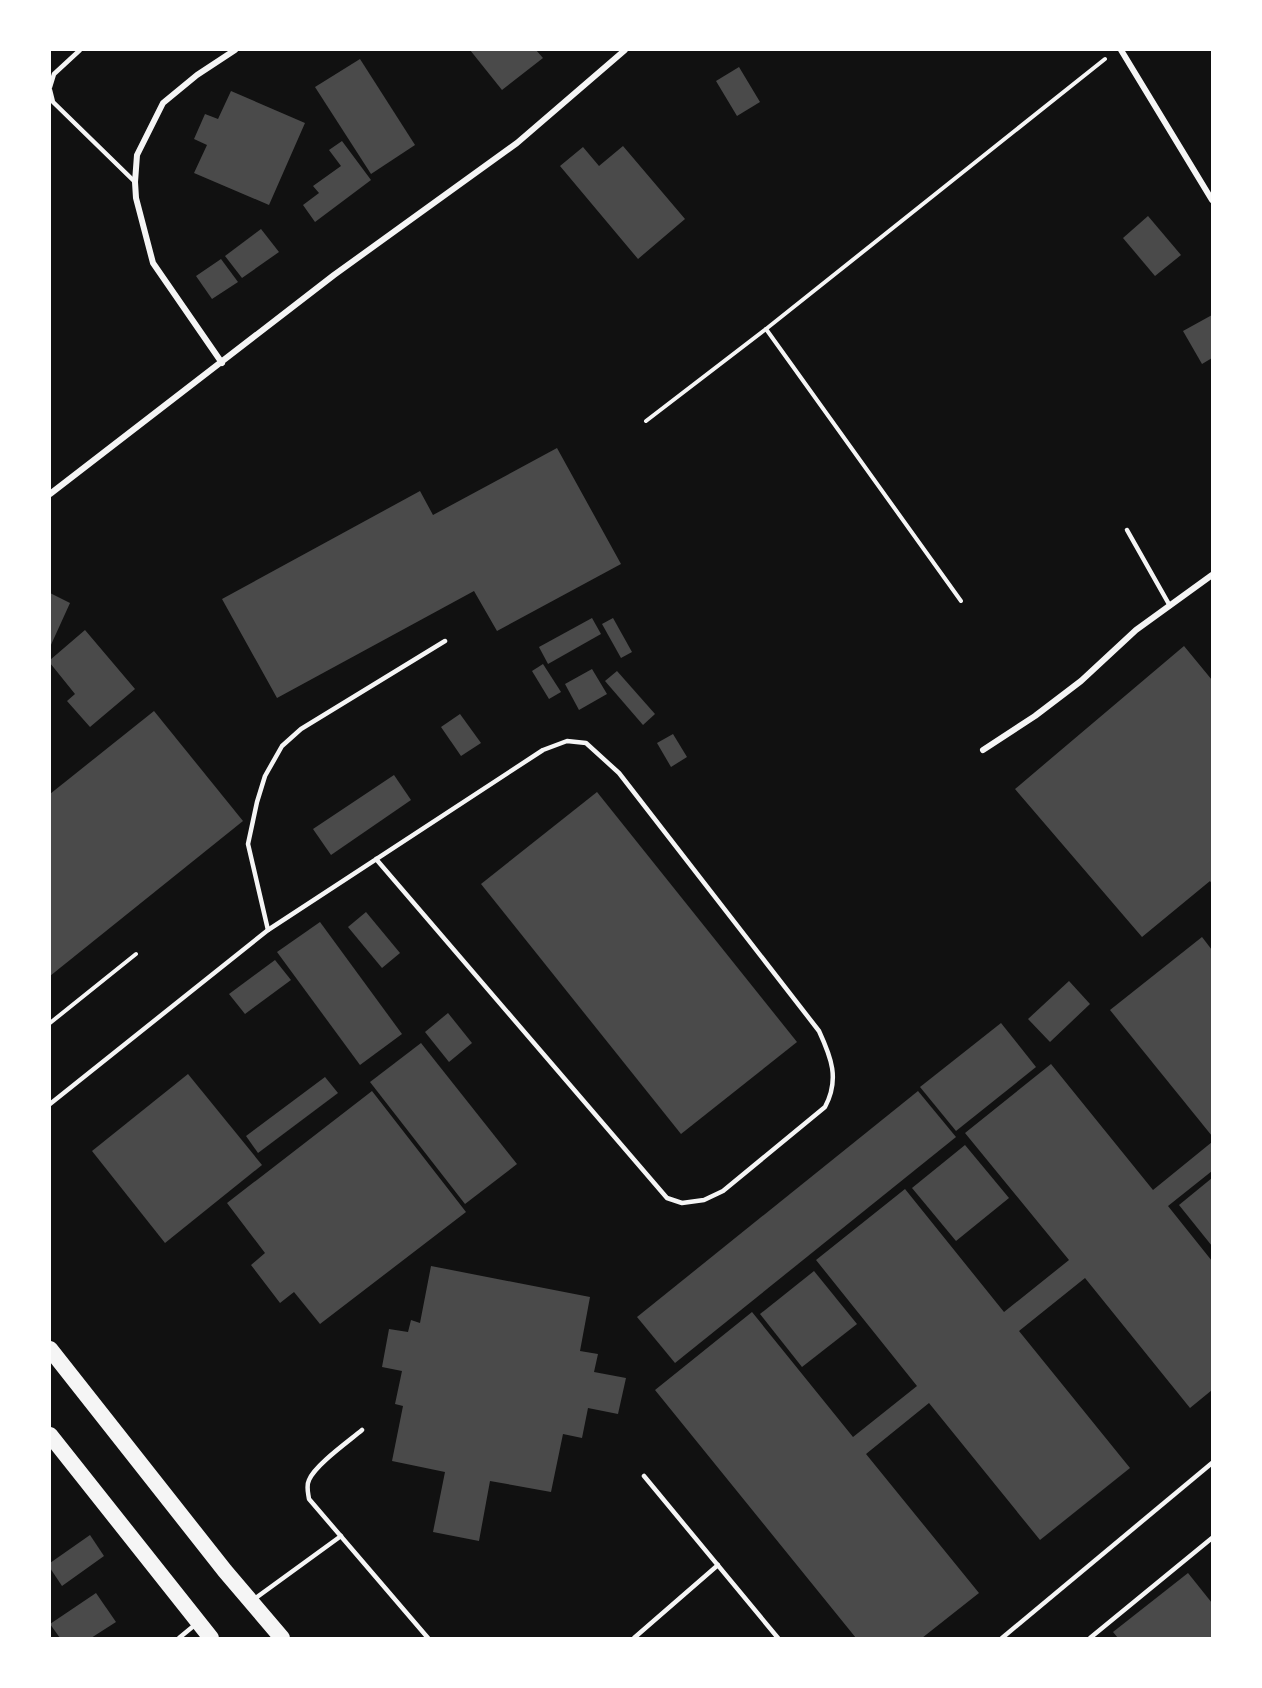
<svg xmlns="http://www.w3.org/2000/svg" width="1262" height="1688" font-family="Karla,sans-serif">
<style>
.building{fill:#4a4a4a}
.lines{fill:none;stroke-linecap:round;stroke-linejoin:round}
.path{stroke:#f5f5f5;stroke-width:4}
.service{stroke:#f5f5f5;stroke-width:4.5}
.minor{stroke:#f5f5f5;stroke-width:6}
.trunk{stroke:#f5f5f5;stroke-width:16}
</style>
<rect width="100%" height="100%" fill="#111"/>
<g class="building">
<polygon points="470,50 536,50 543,58 502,90"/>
<polygon points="360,59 415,145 371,174 315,87"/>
<polygon points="739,67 760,102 737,116 716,81"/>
<polygon points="231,91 305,123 269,205 194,173 207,145 194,139 205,114 218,119"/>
<polygon points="342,141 371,180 315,222 303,205 319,193 313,186 341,166 329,150"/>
<polygon points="623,146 685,219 638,259 560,166 583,147 599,166"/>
<polygon points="1148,216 1181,255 1155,276 1123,238"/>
<polygon points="261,229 279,252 242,278 225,256"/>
<polygon points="221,259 238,282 212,299 196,276"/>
<polygon points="1212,315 1212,358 1202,364 1183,331"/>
<polygon points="557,448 621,564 497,631 474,591 277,698 222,599 420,491 433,515"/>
<polygon points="50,593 70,603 50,647"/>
<polygon points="592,618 601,634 548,664 539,647"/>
<polygon points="613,618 632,652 621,658 602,624"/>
<polygon points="85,630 135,689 90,727 67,701 75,694 50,663 50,660"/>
<polygon points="1184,646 1212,680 1212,884 1210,881 1142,937 1015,789"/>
<polygon points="543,664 561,692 549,699 532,671"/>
<polygon points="592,669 607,694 579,710 565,684"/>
<polygon points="617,671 655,714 643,725 605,681"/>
<polygon points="154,711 243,821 50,976 50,794"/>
<polygon points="460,714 481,743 461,756 441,727"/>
<polygon points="673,734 687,757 671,767 657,743"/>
<polygon points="394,775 411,800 331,855 313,829"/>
<polygon points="597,792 797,1042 681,1134 481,884"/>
<polygon points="366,912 400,953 382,968 348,927"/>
<polygon points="320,922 402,1034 360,1065 277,952"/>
<polygon points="1202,937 1212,950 1212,1136 1110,1010"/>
<polygon points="275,960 291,980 245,1014 229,994"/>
<polygon points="1069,981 1090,1004 1050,1042 1028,1019"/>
<polygon points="448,1013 472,1043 449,1062 425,1032"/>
<polygon points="1001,1023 1036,1067 956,1131 920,1087"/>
<polygon points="421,1043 517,1164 465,1204 370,1082"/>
<polygon points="1051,1064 1153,1190 1212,1142 1212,1171 1168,1206 1212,1261 1212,1390 1190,1408 1085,1278 1019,1331 1130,1468 1040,1540 929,1403 866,1454 979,1593 922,1638 856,1638 655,1390 752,1312 853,1437 917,1386 816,1260 905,1189 1004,1312 1069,1260 965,1133"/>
<polygon points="188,1074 262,1165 165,1243 92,1151"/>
<polygon points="325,1077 338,1093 258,1153 246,1136"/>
<polygon points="372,1091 466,1212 320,1324 294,1292 280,1303 251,1265 265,1253 227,1203"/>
<polygon points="918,1091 956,1137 675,1363 637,1317"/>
<polygon points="965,1145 1009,1198 956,1241 912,1188"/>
<polygon points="1212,1178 1212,1246 1179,1205"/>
<polygon points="431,1266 590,1297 580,1351 598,1354 594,1372 626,1378 618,1414 588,1408 582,1438 563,1434 551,1492 490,1481 479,1541 433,1532 445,1472 392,1461 403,1406 395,1404 402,1371 382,1367 389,1329 408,1332 411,1320 420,1323"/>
<polygon points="814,1271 857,1324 802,1367 760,1314"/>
<polygon points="90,1535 104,1556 62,1586 50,1568 50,1563"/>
<polygon points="1188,1573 1212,1603 1212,1638 1118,1638 1113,1632"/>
<polygon points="96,1593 116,1622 91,1638 60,1638 50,1624"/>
</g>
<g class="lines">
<g class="path">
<polyline points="766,329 961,601"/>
<polyline points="646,421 766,329 1105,59"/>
<polyline points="50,1023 136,954"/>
</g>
<g class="service">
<polyline points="50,87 54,74 80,50"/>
<polyline points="50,90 53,102 135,182"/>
<polyline points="1127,530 1170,606"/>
<polyline points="268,930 248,844 257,802 265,776 282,746 301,729 445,641"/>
<path d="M50,1104L268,930L543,750L567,741L586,743L619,773L819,1031C831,1057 840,1079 825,1107L723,1191L704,1200L682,1203L667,1198L376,859"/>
<path d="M362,1430C349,1441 315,1465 309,1480C306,1486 308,1492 309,1499L428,1638"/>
<polyline points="644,1476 778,1638"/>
<polyline points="253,1600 341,1536"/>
<polyline points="179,1638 196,1624"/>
<polyline points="634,1638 718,1565"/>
<polyline points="1002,1638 1212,1463"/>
<polyline points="1090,1638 1212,1538"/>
</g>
<g class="minor">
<polyline points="1121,50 1212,200"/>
<polyline points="222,363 153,263 136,198 135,182 137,155 163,103 197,75 235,50"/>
<polyline points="50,494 334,275 517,143 625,50"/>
<polyline points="983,750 1035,716 1081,681 1136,630 1212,575"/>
</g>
<g class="trunk">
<polyline points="50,1349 225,1571 282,1638"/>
<polyline points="50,1435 211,1638"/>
</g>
</g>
<rect width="1262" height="1688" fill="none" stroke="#ffffff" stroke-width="102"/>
</svg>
